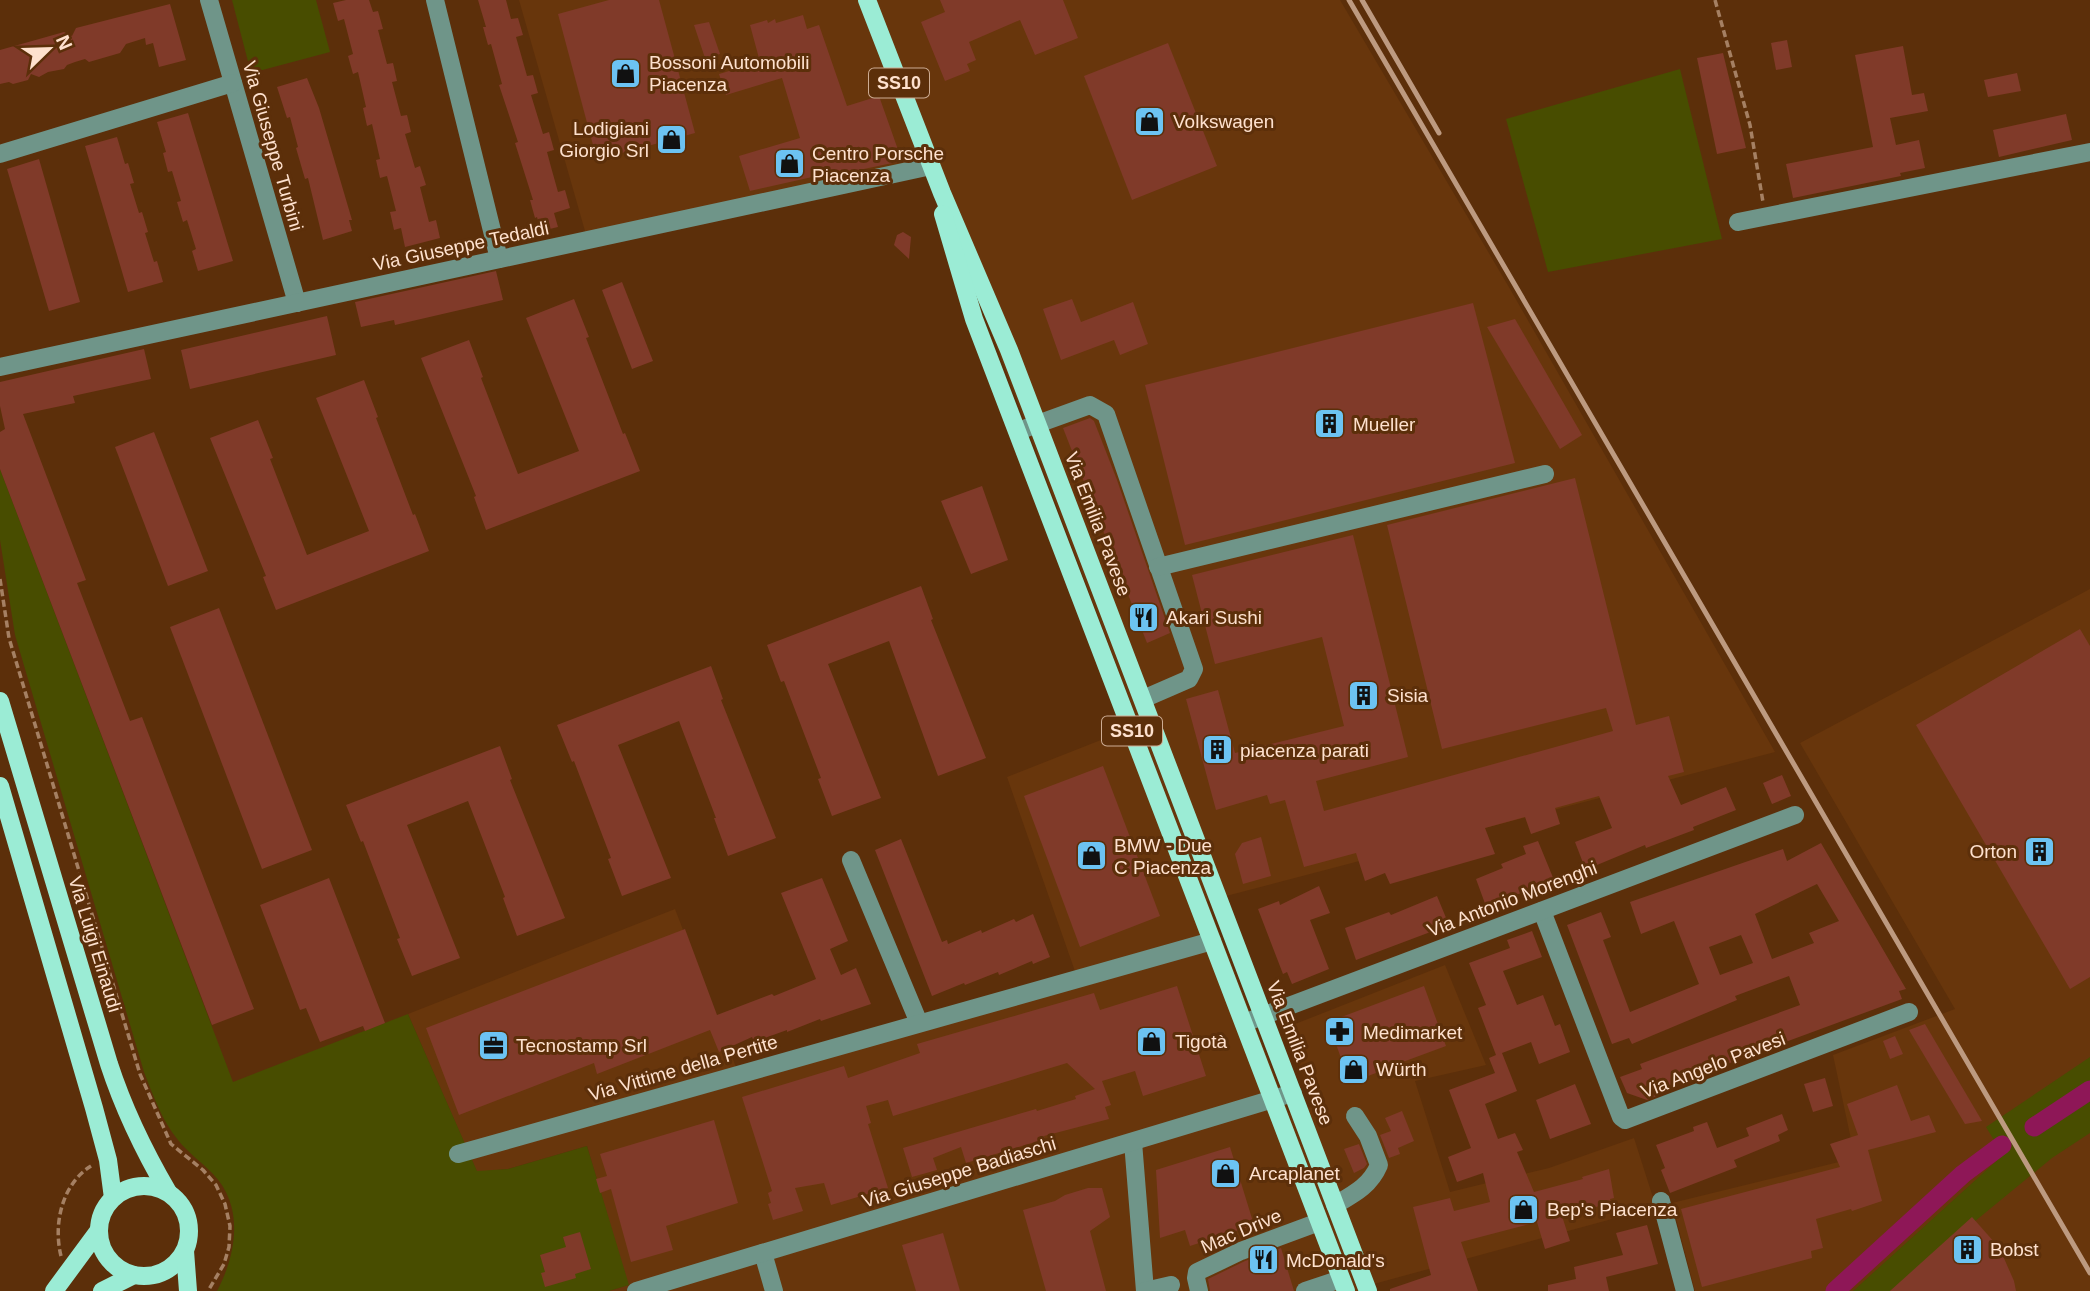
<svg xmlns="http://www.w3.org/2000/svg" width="2090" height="1291" font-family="Helvetica,sans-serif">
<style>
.built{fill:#68360c}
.green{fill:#484d00}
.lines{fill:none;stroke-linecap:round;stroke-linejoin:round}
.canal{stroke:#8e1757;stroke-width:19}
.building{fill:#803a29;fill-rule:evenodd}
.path{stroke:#a58063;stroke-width:3.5;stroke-dasharray:7 3.5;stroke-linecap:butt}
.minor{stroke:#6f9589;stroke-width:18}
.major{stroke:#9becd5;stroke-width:18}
.rail{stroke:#bd9a80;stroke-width:5}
.labels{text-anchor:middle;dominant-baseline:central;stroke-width:6;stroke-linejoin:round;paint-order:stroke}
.shield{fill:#5c2f0a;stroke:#cdac93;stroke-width:2}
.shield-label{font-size:18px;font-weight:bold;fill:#fee1ce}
.poi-label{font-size:19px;fill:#fee1ce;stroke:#5c2f0a;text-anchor:start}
.street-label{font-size:19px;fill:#fee1ce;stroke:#5c2f0a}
</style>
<rect width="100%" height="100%" fill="#5c2f0a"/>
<g class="built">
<polygon points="519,0 1340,0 1510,289 1775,752 1207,901 1289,1113 1315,1106 1285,1028 1445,965 1486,1065 1415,1081 1450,1192 1549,1168 1634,1138 1656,1207 1359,1288 1359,1291 609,1291 628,1285 587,1146 508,1169 477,1172 408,1014 675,909 739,1075 1077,977 1007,777 1139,725 929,168 587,238"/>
<polygon points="2090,589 2090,1291 1695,1291 1672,1203 1855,1158 1833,1055 1955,1009 1800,743"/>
</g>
<g class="green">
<polygon points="232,0 316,0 330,52 251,73"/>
<polygon points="1680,69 1722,239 1548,272 1506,119"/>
<path d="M0,469L233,1082L408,1014L477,1171L508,1169L587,1146L629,1285L609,1291H217C236,1255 245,1207 213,1174C202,1162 188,1153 178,1140C162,1121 153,1095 144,1072L15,635L0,540Z"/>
<polygon points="2090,1057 2090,1133 2052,1158 1890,1291 1853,1291 2003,1155 1986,1127"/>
</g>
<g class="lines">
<g class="canal">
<polyline points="2034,1127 2090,1090"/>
<polyline points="1835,1291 1963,1174 2002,1145"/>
</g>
</g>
<g class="building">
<polygon points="346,0 369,0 373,12 378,11 383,29 378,30 387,64 393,63 397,81 392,82 401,116 407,115 411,132 405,134 415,168 420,166 426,185 420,187 429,222 436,220 440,238 405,247 401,228 394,230 390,212 396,211 387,176 380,178 376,160 380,159 372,124 367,126 363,108 366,107 358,72 353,74 348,56 353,54 344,19 338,21 333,3"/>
<polygon points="478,0 506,0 511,19 518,18 523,35 516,37 527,76 533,75 538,93 531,95 543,134 549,132 554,150 547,152 551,167 558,192 565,190 570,208 554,213 558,227 541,231 537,217 535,218 530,200 533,200 515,143 518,142 499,85 502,84 491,44 488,45 483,27 486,27"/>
<polygon points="609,0 659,0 695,133 597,160 558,14"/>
<polygon points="940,0 1063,0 1078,38 1035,55 1020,20 969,42 976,60 967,64 970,71 945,81 921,22 945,12"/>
<polygon points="170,4 186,60 159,67 153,43 146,45 145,38 126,44 120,53 89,62 85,59 75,62 67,65 64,69 48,72 39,77 31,74 28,80 13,84 9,82 0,84 0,50 64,32 72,36 76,28"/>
<polygon points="803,15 807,29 819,25 847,106 879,96 902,161 840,174 839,171 750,191 739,156 800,138 782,78 726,95 719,74 760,62 750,25 767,20 768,23 775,19 776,23"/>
<polygon points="709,22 720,54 705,58 694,25"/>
<polygon points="1787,40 1792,67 1776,70 1771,43"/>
<polygon points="1168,43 1217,166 1132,200 1084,76"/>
<polygon points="1903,46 1912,95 1924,93 1928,111 1890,118 1896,145 1919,140 1925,168 1900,173 1901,176 1793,198 1786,164 1873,147 1855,55"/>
<polygon points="1723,53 1746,148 1717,154 1697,58"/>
<polygon points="2017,73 2021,91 1988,97 1984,80"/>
<polygon points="307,78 319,108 352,220 349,220 352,231 323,240 308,178 305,179 296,148 298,147 290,117 287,118 277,87"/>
<polygon points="188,113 233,261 198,271 192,251 196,249 187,220 183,222 177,202 181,201 172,171 168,172 163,153 166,152 157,122"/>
<polygon points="2066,114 2072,140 1999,157 1993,130"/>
<polygon points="117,137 125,164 128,163 134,183 130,184 139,213 142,212 148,232 145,233 154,262 157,261 163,282 128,292 85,146"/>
<polygon points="39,159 80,302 49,311 7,169"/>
<polygon points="903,232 911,237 909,259 894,245 897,235"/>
<polygon points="496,271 503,300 395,325 394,320 361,327 355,302"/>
<polygon points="622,282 653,361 632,369 602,290"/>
<polygon points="574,299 589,337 586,338 623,434 625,433 640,471 486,530 474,497 476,496 421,358 469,340 483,377 481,378 518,474 579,451 526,318"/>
<polygon points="1072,299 1081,322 1133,302 1148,344 1120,355 1114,340 1061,360 1043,309"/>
<polygon points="1473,303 1515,463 1185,545 1145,385"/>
<polygon points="327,316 336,355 190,389 181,350"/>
<polygon points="1515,319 1582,435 1560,449 1487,327"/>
<polygon points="144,349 151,379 73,396 75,403 23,414 86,580 77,583 130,721 142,717 254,1009 212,1025 0,469 0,432 5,429 0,406 0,382"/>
<polygon points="364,380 378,417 376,418 413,515 415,514 429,551 276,610 263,577 266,576 210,438 258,420 273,458 270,459 307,555 369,531 316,398"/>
<polygon points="1090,418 1094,421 1117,480 1170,633 1147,643 1063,428"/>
<polygon points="154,432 208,571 168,586 115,447"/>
<polygon points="1575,478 1636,725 1669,716 1684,772 1668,776 1681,805 1726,787 1736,810 1693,827 1694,830 1646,848 1645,845 1597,865 1596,863 1585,868 1575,842 1612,828 1599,796 1555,808 1560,824 1531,834 1525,817 1485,828 1495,854 1390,884 1385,873 1365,881 1356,853 1304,867 1285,800 1270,804 1267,795 1216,810 1186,699 1218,690 1235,753 1344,726 1322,637 1215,664 1192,575 1353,535 1408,757 1316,781 1324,811 1613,731 1606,708 1442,749 1387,525"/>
<polygon points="982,486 1008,560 971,574 941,501"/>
<polygon points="921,586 933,619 931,620 986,758 938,776 889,641 828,664 881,798 832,816 818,779 821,778 784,681 781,682 767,645"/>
<polygon points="219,608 312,850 262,869 170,627"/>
<polygon points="2080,629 2090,646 2090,977 2070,989 1916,725"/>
<polygon points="711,666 723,699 721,700 776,838 728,856 714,818 716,818 679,721 618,745 671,878 622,896 608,859 611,858 574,761 572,762 557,725"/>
<polygon points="500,746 512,779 510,780 565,918 517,936 503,898 505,897 468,801 407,825 460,958 412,976 397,939 400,938 363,841 361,842 346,805"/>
<polygon points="1103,766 1160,916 1080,947 1024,796"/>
<polygon points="1782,775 1791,796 1772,804 1763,783"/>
<polygon points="1261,837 1271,876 1243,884 1235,854 1242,843"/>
<polygon points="901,839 942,942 947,940 948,944 981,930 982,933 1014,919 1016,922 1033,914 1050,957 1033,964 1032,961 999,975 998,972 965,985 964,983 932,996 875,850"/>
<polygon points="1538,841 1554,880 1511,897 1512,900 1487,909 1476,879 1503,868 1501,864 1526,854 1523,846"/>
<path d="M1821,843L1906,989L1899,991L1902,999L1750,1055L1664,1089L1666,1092L1647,1100L1627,1093L1620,1077L1642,1069L1640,1064L1800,1005L1789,976L1735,996L1737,1000L1632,1044L1629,1038L1612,1044L1567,925L1601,912L1611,937L1603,940L1630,1012L1699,984L1674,921L1641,934L1630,902L1783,849L1787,861ZM1817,884L1839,921L1809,933L1814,943L1772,959L1755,914ZM1741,935L1753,963L1720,975L1709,947Z"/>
<polygon points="329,878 385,1023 365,1031 363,1026 320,1042 306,1008 300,1010 260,905"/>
<polygon points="822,878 848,941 830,949 841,975 856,968 871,1004 821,1021 820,1019 787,1032 787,1030 754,1042 752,1037 719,1052 710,1030 597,1074 594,1063 459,1115 426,1028 685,929 717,1015 772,994 774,996 816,979 781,893"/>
<polygon points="1319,886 1330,913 1310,920 1329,969 1292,984 1287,972 1283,974 1258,909 1279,901 1280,905"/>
<polygon points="1437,896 1449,925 1356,960 1345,928 1389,912 1391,915"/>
<polygon points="1532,931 1542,957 1503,971 1517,1005 1543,995 1555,1026 1560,1024 1570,1052 1539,1064 1531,1042 1502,1053 1517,1091 1485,1104 1498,1139 1515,1133 1523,1150 1517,1152 1534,1192 1583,1179 1582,1177 1609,1169 1614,1198 1610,1199 1611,1203 1562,1216 1570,1241 1545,1249 1537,1222 1461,1242 1478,1291 1390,1291 1390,1289 1431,1275 1413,1207 1450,1198 1454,1211 1490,1202 1483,1173 1457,1182 1448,1157 1471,1148 1449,1090 1495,1073 1489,1058 1496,1055 1478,1008 1486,1005 1469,963 1510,948 1507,940"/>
<polygon points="1177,986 1206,1076 1143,1096 1135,1071 1102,1081 1111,1105 1105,1107 1109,1119 1044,1136 1045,1139 966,1163 961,1147 933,1158 937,1170 912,1177 903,1148 1036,1109 1037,1111 1076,1099 1075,1096 1095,1089 1067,1063 893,1116 888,1100 866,1106 871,1123 868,1124 888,1188 831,1205 824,1183 795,1188 803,1211 773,1220 768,1204 771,1203 768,1193 772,1191 742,1097 844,1066 848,1078 920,1053 917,1044 1094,993 1100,1010"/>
<polygon points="1424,986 1446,1046 1400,1063 1402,1069 1383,1076 1381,1071 1350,1083 1328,1022"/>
<polygon points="1925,1024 1935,1041 1982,1121 1965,1124 1909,1030"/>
<polygon points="1895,1036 1903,1054 1890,1059 1883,1041"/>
<polygon points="1825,1078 1833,1106 1813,1112 1804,1084"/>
<polygon points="1575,1084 1591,1124 1550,1139 1536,1100"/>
<polygon points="1897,1085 1911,1121 1929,1115 1936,1132 1868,1150 1882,1201 1852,1211 1851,1209 1816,1219 1823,1248 1811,1251 1812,1258 1702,1287 1681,1209 1840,1167 1830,1144 1858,1135 1847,1104"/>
<polygon points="1402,1111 1414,1141 1398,1148 1400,1154 1389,1158 1380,1135 1391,1131 1385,1118"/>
<polygon points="1782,1114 1788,1130 1778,1135 1780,1141 1734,1160 1737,1167 1670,1193 1661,1170 1665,1168 1656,1145 1694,1131 1693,1127 1707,1122 1717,1148 1749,1136 1746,1128"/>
<polygon points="714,1120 738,1203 666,1226 673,1250 631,1262 611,1189 600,1193 596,1179 607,1176 600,1154"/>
<polygon points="1359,1144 1367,1164 1364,1168 1354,1173 1344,1149"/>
<polygon points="1230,1147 1254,1225 1190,1246 1185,1230 1160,1238 1156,1170"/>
<polygon points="1088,1188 1102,1188 1110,1217 1090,1231 1106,1291 1046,1291 1023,1210 1055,1201 1065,1195"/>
<polygon points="1972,1217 1995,1243 2003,1256 2014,1281 2016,1291 1890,1291"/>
<polygon points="1647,1225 1658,1264 1606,1277 1609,1291 1548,1291 1548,1285 1576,1279 1574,1267 1623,1255 1616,1233"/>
<polygon points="580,1232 591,1269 575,1274 576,1278 545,1287 541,1273 545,1272 540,1255 566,1247 563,1237"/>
<polygon points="943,1233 960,1291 916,1291 902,1245"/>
<polygon points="1281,1248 1294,1291 1210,1291 1208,1279 1245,1261"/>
</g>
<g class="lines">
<g class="path">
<polyline points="1715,0 1750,125 1763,202"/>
<polyline points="0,579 9,638 140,1074 171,1144 203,1170 216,1185 225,1204 230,1226 229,1247 224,1264 208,1291"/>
<path d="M61,1256C53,1224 62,1184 91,1166"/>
</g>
<g class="minor">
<polyline points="209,0 297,303"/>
<polyline points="435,0 499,259"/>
<polyline points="0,154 233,83"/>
<polyline points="1738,222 2090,152"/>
<polyline points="0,367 931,166"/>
<polyline points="1018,431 1090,405 1106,414 1194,669 1189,679 1143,699"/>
<polyline points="1158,567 1545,474"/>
<polyline points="851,860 919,1023"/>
<polyline points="1542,911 1621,1117 1625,1120 1909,1012"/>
<polyline points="1244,1023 1795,815"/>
<polyline points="1133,1142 1145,1291"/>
<polyline points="458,1154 1212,941"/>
<polyline points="1661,1201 1685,1291"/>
<path d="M1335,1205C1354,1194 1370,1186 1379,1165L1368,1136L1355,1116"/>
<polyline points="763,1253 774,1291"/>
<polyline points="636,1291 1293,1093"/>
<polyline points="1145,1291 1171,1285"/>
<polyline points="1199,1291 1196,1278 1197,1272 1241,1251 1319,1222"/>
<polyline points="1305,1291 1341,1279"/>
</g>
<g class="major">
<polyline points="867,0 942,193 1009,350 1368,1291"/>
<polyline points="943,214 974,319 1346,1291"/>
<path d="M0,701L109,1064C124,1110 144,1151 168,1192"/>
<polyline points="0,786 94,1108 108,1160 113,1198"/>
<circle cx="144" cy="1231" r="45"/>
<polyline points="185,1251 188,1291"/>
<polyline points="54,1291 99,1230"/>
<polyline points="102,1291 134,1275"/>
</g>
<g class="rail">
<polyline points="1349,0 2090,1273"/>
<polyline points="1362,0 1439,133"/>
</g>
</g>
<defs>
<symbol id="shop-square" viewBox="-11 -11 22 22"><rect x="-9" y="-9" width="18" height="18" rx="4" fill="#6cc3f2" stroke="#5c2f0a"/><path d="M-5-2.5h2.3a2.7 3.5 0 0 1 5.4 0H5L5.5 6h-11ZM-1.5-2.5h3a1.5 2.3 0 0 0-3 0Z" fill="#111"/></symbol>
<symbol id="building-square" viewBox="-11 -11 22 22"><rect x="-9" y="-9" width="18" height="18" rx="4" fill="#6cc3f2" stroke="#5c2f0a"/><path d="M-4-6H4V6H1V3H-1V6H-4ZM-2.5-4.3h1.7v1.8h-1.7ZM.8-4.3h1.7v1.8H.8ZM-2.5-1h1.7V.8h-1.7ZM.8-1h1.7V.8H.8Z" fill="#111"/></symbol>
<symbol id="restaurant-square" viewBox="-11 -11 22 22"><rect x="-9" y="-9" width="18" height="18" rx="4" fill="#6cc3f2" stroke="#5c2f0a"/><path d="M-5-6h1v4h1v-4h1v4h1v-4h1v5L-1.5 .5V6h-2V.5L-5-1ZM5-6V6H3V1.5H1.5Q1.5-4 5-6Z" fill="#111"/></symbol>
<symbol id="pharmacy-square" viewBox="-11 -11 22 22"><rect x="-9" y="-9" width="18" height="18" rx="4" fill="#6cc3f2" stroke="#5c2f0a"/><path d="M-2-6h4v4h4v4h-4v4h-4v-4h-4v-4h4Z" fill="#111"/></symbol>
<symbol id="office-square" viewBox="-11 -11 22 22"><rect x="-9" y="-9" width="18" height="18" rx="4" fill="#6cc3f2" stroke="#5c2f0a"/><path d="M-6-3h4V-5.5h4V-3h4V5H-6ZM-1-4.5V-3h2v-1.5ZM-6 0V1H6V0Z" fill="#111"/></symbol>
</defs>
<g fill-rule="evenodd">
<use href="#shop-square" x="608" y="56" width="35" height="35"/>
<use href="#shop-square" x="1132" y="104" width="35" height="35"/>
<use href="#shop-square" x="654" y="122" width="35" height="35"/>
<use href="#shop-square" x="772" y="146" width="35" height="35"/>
<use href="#building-square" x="1312" y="406" width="35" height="35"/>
<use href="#restaurant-square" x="1126" y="600" width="35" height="35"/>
<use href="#building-square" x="1346" y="678" width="35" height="35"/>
<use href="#building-square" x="1200" y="732" width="35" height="35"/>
<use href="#building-square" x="2022" y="834" width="35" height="35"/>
<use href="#shop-square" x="1074" y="838" width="35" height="35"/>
<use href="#pharmacy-square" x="1322" y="1014" width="35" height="35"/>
<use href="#shop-square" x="1134" y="1024" width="35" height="35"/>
<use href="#office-square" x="476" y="1028" width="35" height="35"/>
<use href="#shop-square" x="1336" y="1052" width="35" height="35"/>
<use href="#shop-square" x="1208" y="1156" width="35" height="35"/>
<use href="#shop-square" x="1506" y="1192" width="35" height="35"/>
<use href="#building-square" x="1950" y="1232" width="35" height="35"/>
<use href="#restaurant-square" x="1246" y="1242" width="35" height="35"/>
</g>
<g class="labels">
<g class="shield">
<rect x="869" y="68.5" width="60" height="29" rx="5"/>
<rect x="1102" y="716.5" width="60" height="29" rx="5"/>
</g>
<g class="shield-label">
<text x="899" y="83">SS10</text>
<text x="1132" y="731">SS10</text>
</g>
<g class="poi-label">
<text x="649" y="62">Bossoni Automobili<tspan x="649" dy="22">Piacenza</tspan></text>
<text x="1173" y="121">Volkswagen</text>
<text x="649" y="128" text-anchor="end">Lodigiani<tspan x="649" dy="22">Giorgio Srl</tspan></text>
<text x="812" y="153">Centro Porsche<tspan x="812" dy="22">Piacenza</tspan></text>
<text x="1353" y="424">Mueller</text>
<text x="1166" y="617">Akari Sushi</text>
<text x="1387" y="695">Sisia</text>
<text x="1240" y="750">piacenza parati</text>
<text x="1114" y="845">BMW - Due<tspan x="1114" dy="22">C Piacenza</tspan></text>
<text x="2017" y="851" text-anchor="end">Orton</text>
<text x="1363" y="1032">Medimarket</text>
<text x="1175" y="1041">Tigotà</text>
<text x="516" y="1045">Tecnostamp Srl</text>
<text x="1376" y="1069">Würth</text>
<text x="1249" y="1173">Arcaplanet</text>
<text x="1547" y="1209">Bep's Piacenza</text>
<text x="1990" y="1249">Bobst</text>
<text x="1286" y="1260">McDonald's</text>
</g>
<g class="street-label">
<text transform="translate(273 146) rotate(74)">Via Giuseppe Turbini</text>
<text transform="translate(461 246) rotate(-12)">Via Giuseppe Tedaldi</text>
<text transform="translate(1098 524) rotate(69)">Via Emilia Pavese</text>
<text transform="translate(1512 899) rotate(-21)">Via Antonio Morenghi</text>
<text transform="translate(95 944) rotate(73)">Via Luigi Einaudi</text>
<text transform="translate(1300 1053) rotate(69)">Via Emilia Pavese</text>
<text transform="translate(1713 1065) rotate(-21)">Via Angelo Pavesi</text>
<text transform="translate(683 1068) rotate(-16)">Via Vittime della Pertite</text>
<text transform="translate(959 1172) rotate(-17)">Via Giuseppe Badiaschi</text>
<text transform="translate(1241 1231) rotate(-23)">Mac Drive</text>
</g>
</g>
<g transform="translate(49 49) rotate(67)" stroke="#5c2f0a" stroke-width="5" paint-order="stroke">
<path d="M0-5L12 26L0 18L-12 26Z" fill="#fee1ce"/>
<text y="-10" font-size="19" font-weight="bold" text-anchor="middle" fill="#fee1ce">N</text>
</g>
</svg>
